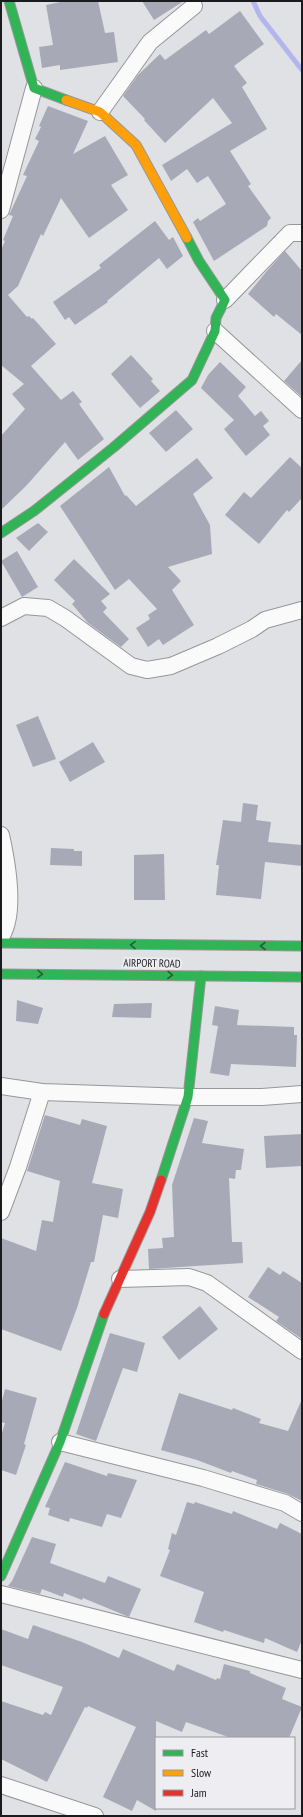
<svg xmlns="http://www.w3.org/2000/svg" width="303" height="1817" font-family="'PT Sans Narrow',sans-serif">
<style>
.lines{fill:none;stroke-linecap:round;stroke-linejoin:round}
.stream{stroke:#b2b6ec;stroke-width:5}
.building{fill:#a8a9b7}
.street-casing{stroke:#979799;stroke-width:18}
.fast-casing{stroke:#979799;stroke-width:11}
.slow-casing{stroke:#979799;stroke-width:11}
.jam-casing{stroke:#979799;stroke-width:11}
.street{stroke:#fafafb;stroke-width:16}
.fast{stroke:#30b455;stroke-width:9}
.slow{stroke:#ff9f0a;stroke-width:9}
.jam{stroke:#e5322d;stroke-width:9}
.oneway{stroke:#246036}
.labels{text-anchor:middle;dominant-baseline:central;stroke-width:4;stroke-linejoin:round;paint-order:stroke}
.street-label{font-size:11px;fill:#1b1b1d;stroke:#ededf2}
</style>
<rect width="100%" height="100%" fill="#e0e1e4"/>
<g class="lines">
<polyline class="stream" points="253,1 260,16 302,70"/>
</g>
<g class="building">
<polygon points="65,1 98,1 105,33 114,32 118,62 60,70 60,65 42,68 39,47 53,45 46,5"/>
<polygon points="142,1 184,1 154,20"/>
<polygon points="240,11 264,44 234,66 247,83 242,87 267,129 230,151 251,184 248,186 271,218 268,221 267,226 214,261 193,222 198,218 200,221 226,204 208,176 197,183 187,169 171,181 162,165 232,123 213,98 165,143 144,120 145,119 123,96 138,75 160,54 165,60 206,30 209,34"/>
<polygon points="48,106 88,121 73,154 105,136 128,175 111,185 128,210 89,238 61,198 43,236 41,234 18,286 8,295 27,317 29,316 32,319 33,318 56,344 31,366 61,400 73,391 82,402 79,404 104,439 78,460 65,442 26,486 1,510 1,436 25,409 12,394 24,384 1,365 1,250 5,241 3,240 13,216 9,215 27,176 23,175 39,141 35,139 41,127 39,126"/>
<polygon points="155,221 169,240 173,237 183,256 167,269 159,258 107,301 108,302 75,325 69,317 65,320 53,302 101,268 99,265"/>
<polygon points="285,251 302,271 302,335 276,314 274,317 248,294 266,272"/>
<polygon points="131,355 153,379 151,381 160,391 140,408 111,374"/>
<polygon points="302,360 302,397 284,381"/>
<polygon points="220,362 246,387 238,396 255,416 261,411 269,421 263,426 270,435 246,456 224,429 234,420 201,388 208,375"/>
<polygon points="176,410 193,429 166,452 149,433"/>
<polygon points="290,457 302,468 302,498 289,512 287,510 259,544 225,515 244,492 251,498"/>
<polygon points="197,458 213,478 193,494 210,525 212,554 168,567 181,581 172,590 194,625 163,645 159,639 148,647 136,628 150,619 148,615 157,609 129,579 115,590 60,506 109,467 125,496 126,495 136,506"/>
<polygon points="38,523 48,532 29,551 16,538"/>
<polygon points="17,551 38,587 22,597 1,561"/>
<polygon points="74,559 110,594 101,601 107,608 103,612 129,639 121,647 88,623 72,604 75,601 54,580"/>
<polygon points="38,716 56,759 33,767 16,725"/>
<polygon points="93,742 105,762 70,782 59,762"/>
<polygon points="243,803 258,805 256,820 271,822 268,842 302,845 302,866 265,862 261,899 216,895 219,865 216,865 223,820 241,822"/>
<polygon points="51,848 74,849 74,851 82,851 82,866 50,865"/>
<polygon points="164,854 165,900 134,900 134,855"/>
<polygon points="17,1000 43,1008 38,1024 16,1021"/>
<polygon points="152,1003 151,1018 112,1017 114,1004"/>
<polygon points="215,1006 239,1010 237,1025 294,1027 294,1035 297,1035 296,1067 231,1064 229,1076 210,1073 218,1026 212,1025"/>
<polygon points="45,1115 80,1125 82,1119 107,1126 92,1183 123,1189 118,1218 103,1215 94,1262 91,1262 77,1308 61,1351 1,1329 1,1238 36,1251 42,1220 53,1222 60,1181 27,1171"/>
<polygon points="194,1118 208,1121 202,1143 244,1149 241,1170 236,1170 235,1179 229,1178 232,1242 242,1242 243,1263 149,1269 148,1249 163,1248 162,1238 174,1237 172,1185"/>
<polygon points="302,1134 302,1166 266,1168 264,1136"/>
<polygon points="268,1267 280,1275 283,1271 302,1283 302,1339 276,1321 279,1317 248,1297"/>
<polygon points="200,1306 218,1329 179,1360 162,1337"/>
<polygon points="110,1333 145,1343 137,1372 123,1368 96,1441 76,1434"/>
<polygon points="5,1389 37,1398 24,1444 26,1445 16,1475 1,1470 1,1436 5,1423 1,1422 1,1405"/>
<polygon points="179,1393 232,1410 233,1408 261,1419 259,1423 288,1431 302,1399 302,1501 288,1494 256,1484 257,1480 232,1471 231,1473 197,1460 161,1450"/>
<polygon points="65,1462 107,1476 108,1473 137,1480 121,1518 107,1514 102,1527 70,1518 69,1522 48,1515 50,1508 45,1507"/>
<polygon points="187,1502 194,1504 195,1502 232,1514 233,1511 277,1529 280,1523 302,1534 302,1640 297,1652 265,1638 264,1643 224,1630 223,1632 194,1622 204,1592 160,1576 170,1550 168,1549 172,1533 176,1535"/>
<polygon points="32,1537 56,1544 50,1563 105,1583 108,1576 141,1589 129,1617 83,1598 82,1600 64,1593 63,1597 42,1589 40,1594 8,1586 12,1581"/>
<polygon points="33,1625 82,1642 119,1658 123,1649 174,1671 177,1664 216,1680 217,1678 220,1679 224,1664 250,1671 250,1673 286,1688 282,1699 302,1707 289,1738 231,1738 186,1722 182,1732 156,1721 156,1811 137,1800 132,1811 103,1797 136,1727 88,1706 87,1708 85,1707 47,1782 1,1759 1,1701 43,1715 45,1712 51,1715 63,1687 1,1665 1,1629 28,1639"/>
</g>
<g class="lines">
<defs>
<g id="street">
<polyline points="100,112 150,42 194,6"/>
<polyline points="1,210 34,88"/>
<polyline points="225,300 290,233 302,233"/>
<polyline points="215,331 302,410"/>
<polyline points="1,618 24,606 48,608 65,618 131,666 147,670 171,666 218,646 252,629 265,620 302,610"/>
<path d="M1,835C7,862 16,914 1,937"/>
<polyline points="1,1086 42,1092 188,1097 262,1097 302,1094"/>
<polyline points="1,1212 18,1167 42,1092"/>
<polyline points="120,1279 189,1277 207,1283 302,1351"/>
<polyline points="60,1442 203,1478 285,1503 302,1513"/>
<polyline points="1,1594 302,1670"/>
<polyline points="1,1785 95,1816"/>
</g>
<g id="fast">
<polyline points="9,1 34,88 66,100"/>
<polyline points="1,533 34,511 114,447 192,380 215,331 216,318 225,300 199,261 187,238"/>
<polyline points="1,943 302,946"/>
<polyline points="1,974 302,977"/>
<polyline points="161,1180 188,1097 201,976"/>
<polyline points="1,1576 60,1442 104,1314"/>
</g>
<polyline id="slow" points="66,100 100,112 136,145 187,238"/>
<polyline id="jam" points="104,1314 150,1212 161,1180"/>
</defs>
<use href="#street" class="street-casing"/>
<use href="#fast" class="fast-casing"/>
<use href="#slow" class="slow-casing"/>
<use href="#jam" class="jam-casing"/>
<use href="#street" class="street"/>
<use href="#fast" class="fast"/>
<use href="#slow" class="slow"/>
<use href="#jam" class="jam"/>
</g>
<defs><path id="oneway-chevron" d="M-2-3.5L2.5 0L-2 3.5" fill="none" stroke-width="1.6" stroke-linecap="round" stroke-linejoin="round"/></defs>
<g class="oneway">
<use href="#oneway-chevron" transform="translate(133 945) rotate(-179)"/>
<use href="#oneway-chevron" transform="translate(263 946) rotate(-180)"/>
<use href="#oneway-chevron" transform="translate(40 974) rotate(1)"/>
<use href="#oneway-chevron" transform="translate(170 975) rotate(1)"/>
</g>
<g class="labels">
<g class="street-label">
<text transform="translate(152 963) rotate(1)">AIRPORT ROAD</text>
</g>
</g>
<rect width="303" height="1817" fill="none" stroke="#1b1b1d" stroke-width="4"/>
<rect x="155" y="1737" width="140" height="72" fill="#ededf2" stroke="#99999d"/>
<rect x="163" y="1750" width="20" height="6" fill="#30b455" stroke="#99999d"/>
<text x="191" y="1757" font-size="12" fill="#1b1b1d">Fast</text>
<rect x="163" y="1770" width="20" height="6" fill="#ff9f0a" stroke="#99999d"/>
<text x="191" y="1777" font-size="12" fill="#1b1b1d">Slow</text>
<rect x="163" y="1790" width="20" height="6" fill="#e5322d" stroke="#99999d"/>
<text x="191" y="1797" font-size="12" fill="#1b1b1d">Jam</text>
</svg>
